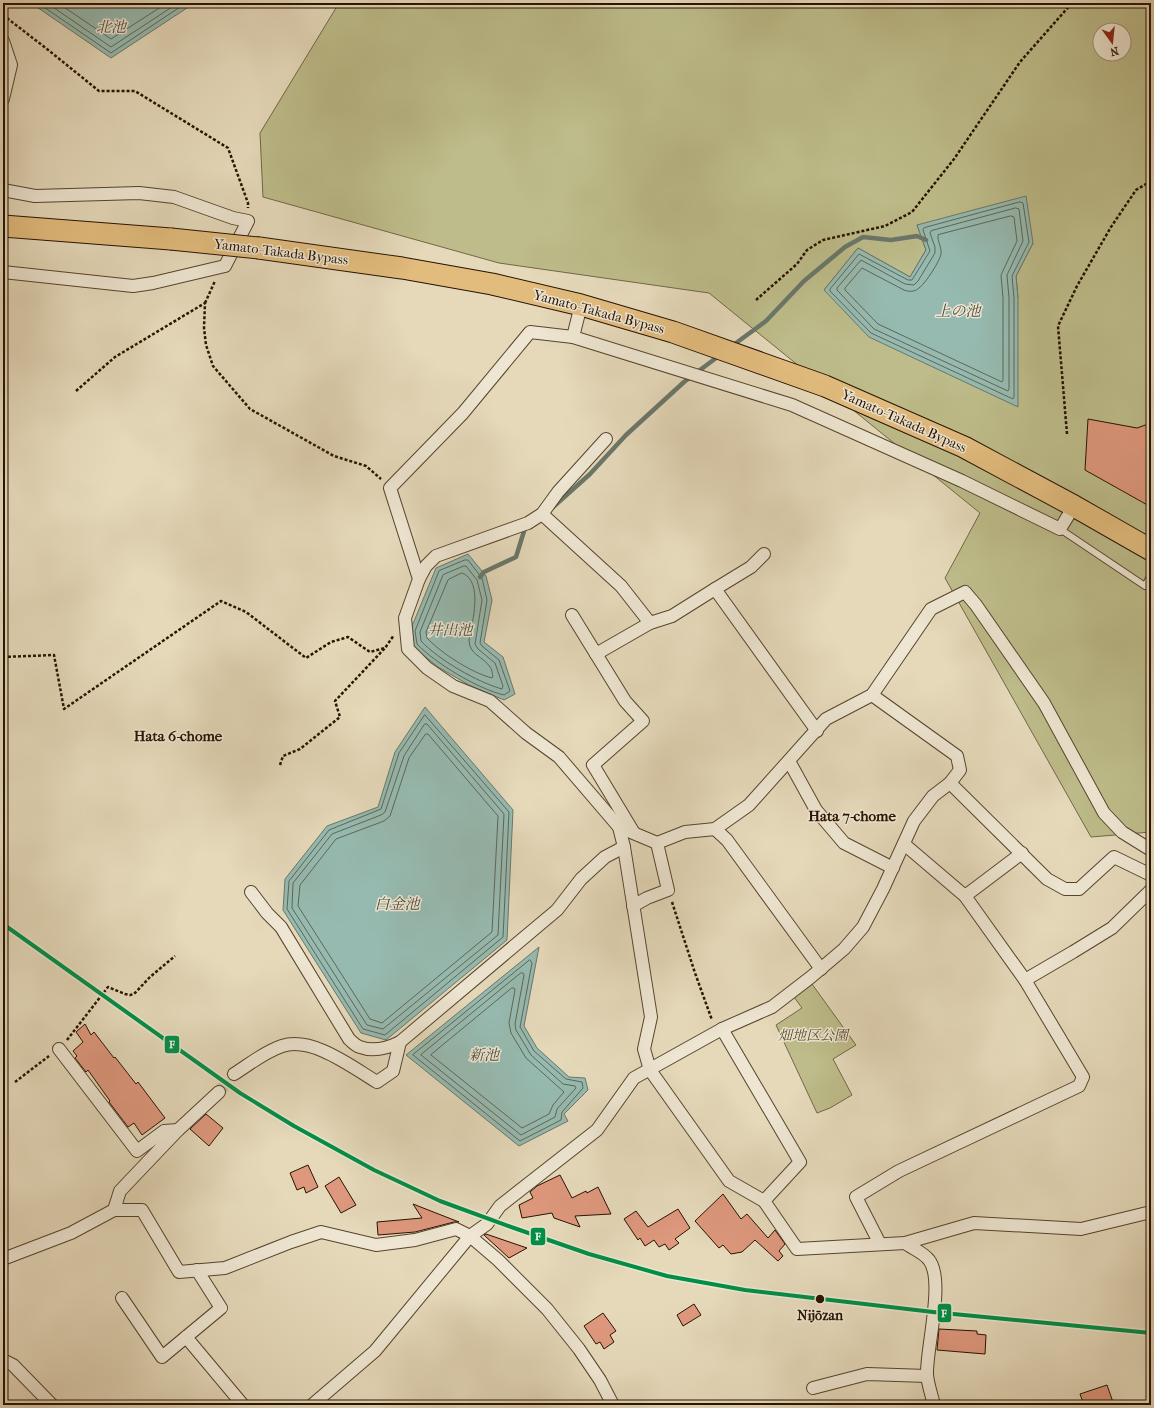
<svg xmlns="http://www.w3.org/2000/svg" width="1154" height="1408" font-family="'IM FELL French Canon','Noto Serif JP',serif">
<style>
.green{fill:#bdbc8a;stroke:#726745;fill-rule:evenodd}
.water{fill:#96bab0;stroke:#6a776a}
.lines{fill:none;stroke-linecap:round;stroke-linejoin:round}
.shore{stroke:#5f6658;stroke-width:1}
.stream{stroke:#6a776a;stroke-width:4.5}
.building{fill:#de987d;stroke:#281200}
.street-tunnel{stroke:#c9bb9e;stroke-width:12;stroke-dasharray:12 6;stroke-linecap:butt}
.lane-casing{stroke:#57442e;stroke-width:8}
.street-casing{stroke:#57442e;stroke-width:14}
.highway-casing{stroke:#281200;stroke-width:23}
.path{stroke:#281200;stroke-width:2.5;stroke-dasharray:3 2;stroke-linecap:butt}
.lane{stroke:#eee6d2;stroke-width:6}
.street{stroke:#eee6d2;stroke-width:12}
.highway{stroke:#e2bc7d;stroke-width:21}
.highway-bridge-casing{stroke:#281200;stroke-width:23;stroke-linecap:butt}
.highway-bridge{stroke:#e2bc7d;stroke-width:21}
.rail-1-casing{stroke:#eee6d2;stroke-width:7}
.rail-1{stroke:#028e46;stroke-width:4}
.stop-dot{fill:#281200;stroke:#eee6d2;stroke-width:1.5}
.labels{text-anchor:middle;dominant-baseline:central;stroke-width:3;stroke-linejoin:round;paint-order:stroke}
.street-label{font-size:14px;fill:#281200;stroke:#eee6d2}
.park-label{font-size:14px;font-style:italic;fill:#5c4e30;stroke:#eee6d2}
.stop-label{font-size:14px;font-weight:bold;fill:#281200;stroke:#eee6d2}
.water-label{font-size:15px;font-style:italic;fill:#4e4d3e;stroke:#eee6d2}
.neighbourhood-label{font-size:15px;font-weight:bold;fill:#281200;stroke:#eee6d2}
.line-badge{stroke:#eee6d2;stroke-width:1.5}
.badge-label{font-size:11px;text-anchor:middle;font-weight:bold;fill:#fff}
</style>
<rect width="100%" height="100%" fill="#e5d9ba"/>
<filter id="stains"><feTurbulence type="fractalNoise" baseFrequency=".005" numOctaves="4"/><feColorMatrix values="0 0 0 0 .2 0 0 0 0 .09 0 0 0 0 .02 0 0 0 .5 -.17"/></filter>
<radialGradient id="worn" r=".72"><stop offset=".6" stop-color="#630" stop-opacity="0"/><stop offset="1" stop-color="#630" stop-opacity=".3"/></radialGradient>
<g class="green">
<path d="M339,3H1151V832L1091,837L945,578L980,513L709,293L499,263L263,197L260,133ZM1100,30H1124V54H1100ZM917,225L1033,243L1016,276L1018,298L824,290L858,248L910,277L926,250Z"/>
<polygon points="812,984 856,1045 833,1059 852,1095 830,1108 817,1113 776,1025 802,1008 794,997"/>
</g>
<g class="water">
<polygon points="31,3 190,3 190,6 111,58"/>
<polygon points="1026,196 1033,243 1016,276 1018,298 1018,407 869,337 824,290 858,248 910,277 926,250 917,225"/>
<polygon points="468,554 486,576 492,600 484,642 503,657 515,694 504,700 469,685 438,667 413,647 410,631 436,568"/>
<polygon points="425,707 513,810 507,940 386,1040 361,1033 283,910 285,879 327,826 378,807 395,752"/>
<polygon points="539,947 524,1026 537,1048 569,1077 585,1078 588,1090 564,1114 568,1121 519,1146 406,1055"/>
</g>
<g class="lines">
<g class="shore">
<polyline points="38,3 111,53 186,3"/>
<polyline points="47,3 111,47 178,3"/>
<polyline points="58,3 111,39 167,3"/>
<polygon points="1020,202 1023,203 1029,242 1012,276 1014,298 1014,397 1013,399 871,333 830,291 830,289 859,254 908,280 912,280 930,251 923,230 924,228"/>
<polygon points="1016,208 1019,209 1023,241 1007,275 1009,298 1009,389 1008,391 874,329 837,290 837,288 861,260 905,284 914,285 918,281 935,253 935,247 930,233 931,231"/>
<path d="M1011,216L1014,217L1017,241L1001,275L1003,298V380L1002,382L878,324L845,290V288L862,268L904,290C909,292 915,292 919,288C925,284 940,261 941,254C942,247 937,241 938,235Z"/>
<path d="M465,560H468L482,578L487,600L480,643L482,646L499,660L510,691L504,695C478,689 435,663 417,644L415,631L439,571Z"/>
<path d="M464,566H466L477,580L482,600L475,644L478,649L495,663L503,686L502,689C477,682 439,660 421,641L420,632L443,575Z"/>
<path d="M462,573C484,581 472,623 469,640C469,655 483,656 490,667C492,669 492,673 493,676L492,678C472,673 441,653 427,638L426,632L448,580Z"/>
<polygon points="425,715 509,812 503,937 385,1035 363,1029 287,909 289,881 329,830 381,809 399,753"/>
<polygon points="425,724 427,724 504,814 498,935 383,1029 367,1025 292,908 293,883 332,834 381,815 385,812 404,756"/>
<polygon points="426,734 428,734 498,816 492,932 382,1023 370,1019 298,906 300,885 336,839 384,821 390,816 409,758"/>
<polygon points="530,960 532,963 520,1027 534,1051 566,1079 582,1082 583,1088 562,1112 561,1120 520,1141 413,1055"/>
<polygon points="521,973 523,973 524,975 515,1024 516,1030 531,1055 563,1084 575,1086 576,1088 557,1109 555,1117 521,1135 421,1055"/>
<polygon points="512,988 514,988 515,990 509,1023 511,1033 526,1058 564,1092 553,1105 549,1114 522,1128 431,1055"/>
</g>
<g class="stream">
<polyline points="732,346 766,321 804,281 845,247 863,237 891,240 917,236 926,240"/>
<polyline points="552,508 590,474 626,435 684,382 720,355"/>
<polyline points="480,577 484,572 516,557 525,528 527,527"/>
</g>
</g>
<g class="building">
<polygon points="1088,419 1137,428 1151,423 1151,507 1085,470"/>
<polygon points="85,1024 91,1035 94,1032 114,1058 115,1057 136,1084 138,1082 165,1118 142,1135 134,1123 128,1127 109,1102 110,1101 88,1070 86,1072 75,1058 77,1056 73,1051 83,1042 76,1032"/>
<polygon points="206,1114 223,1128 209,1146 190,1129"/>
<polygon points="308,1165 318,1187 306,1193 304,1187 297,1190 290,1173"/>
<polygon points="560,1175 572,1198 586,1191 587,1193 598,1187 611,1214 575,1216 580,1227 554,1218 552,1213 522,1218 519,1205 533,1198 530,1192 537,1186"/>
<polygon points="339,1177 356,1205 341,1213 325,1186"/>
<polygon points="723,1194 741,1219 747,1214 768,1238 775,1230 785,1244 779,1251 783,1256 778,1261 755,1240 742,1252 731,1254 723,1245 719,1248 695,1221"/>
<polygon points="413,1204 459,1222 454,1222 415,1232 378,1235 377,1222 422,1218"/>
<polygon points="678,1209 690,1228 675,1239 679,1243 669,1250 665,1244 659,1247 654,1240 645,1246 640,1238 638,1240 624,1219 636,1211 648,1227"/>
<polygon points="486,1234 527,1248 509,1258 484,1235"/>
<polygon points="694,1304 701,1315 683,1326 677,1315"/>
<polygon points="603,1313 616,1331 610,1335 614,1342 604,1349 600,1342 596,1344 584,1326"/>
<polygon points="939,1329 977,1331 977,1334 986,1335 985,1354 937,1350"/>
<polygon points="1107,1385 1114,1405 1084,1405 1080,1394"/>
</g>
<g class="lines">
<polyline class="street-tunnel" points="219,1092 234,1074"/>
<defs>
<polyline id="lane" points="1060,529 1145,586 1151,575"/>
<g id="street">
<polyline points="3,41 11,65 3,99"/>
<polyline points="3,190 35,196 139,193 174,197 233,218 248,221 225,266 153,283 133,286 3,272"/>
<polyline points="573,337 581,305"/>
<polyline points="1074,506 1060,529 962,481 792,405 573,337 530,332 463,413 390,488 419,579 405,618 408,649 427,668 453,686 490,701 526,733 559,757 619,827 657,843 685,832 715,829 749,805 826,719 872,695 931,609 965,592 976,605 1044,703 1104,813 1122,832 1151,850"/>
<polyline points="542,514 621,586 650,623"/>
<polyline points="419,579 426,566 436,556 528,523 542,514 558,492 606,439"/>
<polyline points="715,589 751,567 764,554"/>
<polyline points="572,615 625,701 643,721 593,765 634,833"/>
<polyline points="596,654 650,623 672,616 715,589 817,731"/>
<polyline points="789,761 816,810 844,843 893,868"/>
<polyline points="950,783 1047,879 1065,889 1079,889 1114,857 1151,875"/>
<polyline points="619,827 624,847 651,1017 644,1049 650,1070 729,1181 764,1201 797,1249 905,1243 974,1223 1081,1229 1151,1212"/>
<polyline points="715,829 727,840 821,969"/>
<path d="M251,892L267,913L281,927L349,1039C352,1042 356,1046 360,1047C373,1052 388,1048 400,1042L557,910L581,879L605,857L624,847"/>
<polyline points="965,896 1022,853"/>
<polyline points="633,906 647,898 668,890 657,843"/>
<polyline points="1025,980 1073,952 1112,928 1151,890"/>
<polyline points="722,1029 800,1162 764,1201"/>
<polyline points="59,1049 137,1151 164,1131 178,1130"/>
<path d="M234,1074C250,1064 264,1052 282,1046C312,1036 352,1067 377,1082L393,1071L400,1042"/>
<polyline points="114,1210 120,1191 178,1130 219,1092"/>
<path d="M905,1243C913,1249 923,1252 929,1260C945,1280 926,1349 927,1375C928,1385 932,1396 934,1405"/>
<polyline points="880,1244 856,1197 899,1171 1079,1086 1083,1077 1025,980 965,896 904,844"/>
<polyline points="3,1259 71,1233 114,1210 142,1210 179,1272 225,1268 291,1242 321,1232 376,1245 415,1240 456,1229 470,1236 498,1260 547,1309 579,1349 600,1380 613,1405"/>
<polyline points="122,1298 162,1357 221,1308 197,1270"/>
<polyline points="186,1337 243,1405"/>
<polyline points="3,1360 13,1365 52,1405"/>
<polyline points="813,1388 867,1374 927,1376"/>
<polyline points="312,1405 375,1351 470,1236 487,1224 500,1206 597,1130 634,1078 722,1029 772,1007 811,977 844,949 863,927 883,889 914,821 933,796 950,783 960,770 957,756 872,695"/>
</g>
<g id="highway">
<polyline points="3,226 171,239"/>
<polyline points="259,248 402,268 492,284 581,305 673,332 825,386 964,447 1074,506 1151,550"/>
</g>
</defs>
<use href="#lane" class="lane-casing"/>
<use href="#street" class="street-casing"/>
<use href="#highway" class="highway-casing"/>
<g class="path">
<polyline points="3,15 47,49 99,91 135,91 228,148 248,203 248,208"/>
<polyline points="756,300 797,264 807,250 823,240 885,226 912,212 954,159 1020,62 1072,3"/>
<polyline points="205,303 215,281"/>
<polyline points="76,391 115,357 205,303 204,328 206,345 213,366 250,409 334,456 366,466 381,479"/>
<polyline points="1067,434 1058,326 1077,286 1111,227 1136,190 1151,181"/>
<polyline points="3,657 54,655 64,709 221,601 246,612 306,658 331,642 348,637 370,652 385,648 394,635"/>
<polyline points="280,765 283,756 300,749 340,717 335,701 385,648"/>
<polyline points="672,902 695,973 712,1020"/>
<polyline points="67,1040 108,987 125,994 130,995 134,994 150,977 175,956"/>
<polyline points="15,1082 49,1056"/>
</g>
<use href="#lane" class="lane"/>
<use href="#street" class="street"/>
<use href="#highway" class="highway"/>
<defs>
<polyline id="highway-bridge" points="171,239 259,248"/>
</defs>
<use href="#highway-bridge" class="highway-bridge-casing"/>
<use href="#highway-bridge" class="highway-bridge"/>
<defs>
<polyline id="rail-1" points="3,924 240,1093 294,1126 374,1170 440,1201 514,1228 589,1254 667,1276 745,1290 933,1312 1151,1333"/>
</defs>
<use href="#rail-1" class="rail-1-casing"/>
<use href="#rail-1" class="rail-1"/>
</g>
<circle class="stop-dot" cx="820" cy="1299" r="5"/>
<g class="labels">
<g class="street-label">
<text transform="translate(281 252) rotate(7)">Yamato-Takada Bypass</text>
<text transform="translate(599 312) rotate(15)">Yamato-Takada Bypass</text>
<text transform="translate(904 421) rotate(24)">Yamato-Takada Bypass</text>
</g>
<g class="park-label">
<text x="813" y="1035">畑地区公園</text>
</g>
<g class="stop-label">
<text x="820" y="1315">Nijōzan</text>
</g>
<g class="water-label">
<text x="111" y="27">北池</text>
<text x="958" y="311">上の池</text>
<text x="450" y="630">井出池</text>
<text x="397" y="904">白金池</text>
<text x="484" y="1055">新池</text>
</g>
<g class="neighbourhood-label">
<text x="178" y="736">Hata 6-chome</text>
<text x="852" y="816">Hata 7-chome</text>
</g>
</g>
<g class="line-badge">
<rect x="164" y="1035" width="16" height="19" rx="4" fill="#028e46"/>
<rect x="530" y="1227" width="16" height="19" rx="4" fill="#028e46"/>
<rect x="937" y="1303" width="15" height="20" rx="4" fill="#028e46"/>
</g>
<g class="badge-label">
<text x="172" y="1048">F</text>
<text x="538" y="1240">F</text>
<text x="944" y="1317">F</text>
</g>
<rect width="1154" height="1408" fill="none" stroke="#e5d9ba" stroke-width="16"/>
<rect x="4" y="4" width="1146" height="1400" fill="none" stroke="#281200" stroke-width="2"/>
<rect x="8" y="8" width="1138" height="1392" fill="none" stroke="#281200"/>
<g transform="translate(1112 42) rotate(165)"><circle r="19" fill="#eee6d2" stroke="#9f917e"/>
<path d="M0-3L7 15L0 10L-7 15Z" fill="#8f2418"/>
<text y="-6" font-size="11" font-weight="bold" text-anchor="middle" fill="#281200">N</text>
</g>
<rect width="100%" height="100%" filter="url(#stains)"/>
<rect width="100%" height="100%" fill="url(#worn)"/>
</svg>
